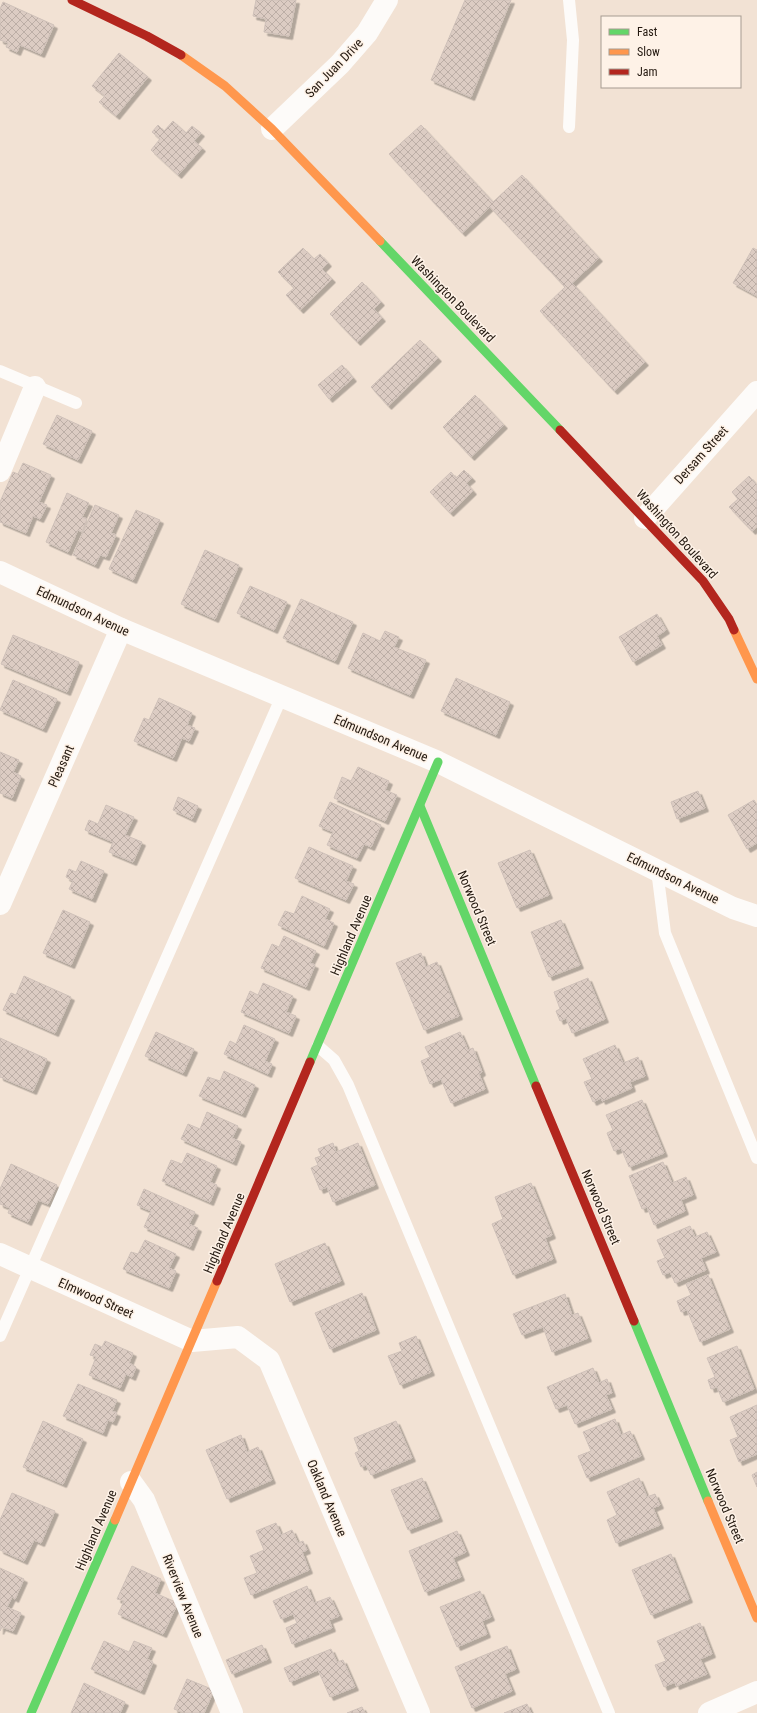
<svg xmlns="http://www.w3.org/2000/svg" width="757" height="1713" font-family="'Roboto Condensed',sans-serif">
<style>
.building{fill:url(#building-cross-hatch);stroke:#cfc1b9;filter:url(#shadow)}
.lines{fill:none;stroke-linecap:round;stroke-linejoin:round}
.lane{stroke:#fdfbf9;stroke-width:12}
.street{stroke:#fdfbf9;stroke-width:22}
.fast{stroke:#63d668;stroke-width:9}
.slow{stroke:#ff974d;stroke-width:9}
.jam{stroke:#b3261e;stroke-width:9}
.labels{text-anchor:middle;dominant-baseline:central;stroke-width:3;stroke-linejoin:round;paint-order:stroke}
.street-label{font-size:13px;fill:#23180f;stroke:#fef2e7}
</style>
<defs>
<pattern id="building-cross-hatch" width="8" height="8" patternUnits="userSpaceOnUse"><rect width="8" height="8" fill="#dcccc3"/><path d="M0 0l8 8M0 8l8-8" fill="none" stroke="#bcaea6"/></pattern>
<filter id="shadow"><feDropShadow dx="3.5" dy="3.5" stdDeviation="0" flood-color="#0004"/></filter>
</defs>
<rect width="100%" height="100%" fill="#f2e2d4"/>
<g class="building">
<polygon points="256,0 296,0 289,36 264,32 266,19 253,16"/>
<polygon points="465,0 511,0 471,97 431,80"/>
<polygon points="3,2 54,25 41,54 20,45 17,52 6,47 8,43 0,40 0,9"/>
<polygon points="119,53 148,77 116,116 99,102 105,96 92,86"/>
<polygon points="173,121 186,133 192,126 201,133 194,141 202,148 178,175 151,150 160,139 152,132 158,125 164,131"/>
<polygon points="421,125 493,202 522,175 599,258 572,283 645,362 614,391 540,311 565,287 490,207 462,233 389,154"/>
<polygon points="303,248 314,259 320,254 328,263 322,269 332,279 300,310 286,295 294,288 278,272"/>
<polygon points="753,248 757,250 757,296 733,283"/>
<polygon points="362,282 381,302 374,309 382,318 357,342 330,314"/>
<polygon points="420,340 438,358 388,406 371,387"/>
<polygon points="342,365 353,378 329,399 318,385"/>
<polygon points="475,395 504,425 471,457 443,427"/>
<polygon points="57,415 92,431 78,460 43,444"/>
<polygon points="23,463 51,475 39,502 47,505 40,519 33,516 26,533 0,522 0,502 13,472 18,474"/>
<polygon points="464,470 472,478 466,483 473,491 450,513 430,492 451,472 456,478"/>
<polygon points="749,476 757,485 757,527 752,531 729,507 738,499 732,492"/>
<polygon points="67,493 89,503 82,517 87,519 82,532 78,530 68,552 46,542"/>
<polygon points="95,505 119,515 111,533 116,535 106,557 100,555 95,565 73,555"/>
<polygon points="136,510 160,520 133,580 109,569"/>
<polygon points="205,550 239,565 215,619 181,604"/>
<polygon points="250,586 287,602 274,630 237,613"/>
<polygon points="301,599 353,622 335,661 283,638"/>
<polygon points="657,614 666,630 657,636 662,645 633,662 619,637"/>
<polygon points="385,631 399,637 394,647 426,660 410,695 348,668 363,633 380,641"/>
<polygon points="13,635 79,662 67,692 1,664"/>
<polygon points="456,678 510,702 496,735 441,711"/>
<polygon points="13,680 57,699 43,729 0,710"/>
<polygon points="159,698 192,713 187,725 195,728 189,741 182,738 173,758 134,741 144,718 149,720"/>
<polygon points="0,752 19,760 13,772 21,776 12,798 0,793"/>
<polygon points="358,767 389,781 385,790 397,795 385,821 334,798 342,777 351,781"/>
<polygon points="698,791 705,808 677,819 671,802"/>
<polygon points="178,797 198,806 192,819 173,810"/>
<polygon points="754,800 757,805 757,843 747,849 728,815"/>
<polygon points="330,802 381,825 371,847 364,844 357,858 327,845 333,832 319,826"/>
<polygon points="106,805 134,817 125,835 142,842 133,862 109,852 113,842 85,830 89,820 98,824"/>
<polygon points="309,847 353,866 346,881 354,884 346,900 295,878"/>
<polygon points="530,850 549,895 517,908 498,863"/>
<polygon points="81,861 104,871 92,899 69,889 73,881 66,877 69,869 76,872"/>
<polygon points="302,896 330,909 325,919 334,923 324,946 278,925 285,911 294,914"/>
<polygon points="63,910 90,922 71,965 43,953"/>
<polygon points="561,920 580,965 549,977 531,932"/>
<polygon points="284,936 316,951 310,963 315,965 306,987 261,968 272,944 279,947"/>
<polygon points="421,953 426,967 437,962 459,1016 424,1030 396,963"/>
<polygon points="24,976 71,997 55,1033 3,1010 11,993 16,995"/>
<polygon points="588,978 605,1019 572,1033 566,1018 560,1021 556,1011 560,1009 554,992"/>
<polygon points="263,983 293,996 286,1012 296,1016 289,1033 241,1012 250,991 258,995"/>
<polygon points="244,1025 275,1039 265,1061 272,1064 268,1074 224,1054 230,1041 236,1044"/>
<polygon points="156,1032 194,1049 183,1073 145,1056"/>
<polygon points="460,1032 468,1050 473,1048 482,1072 479,1074 485,1089 451,1103 441,1079 430,1084 421,1061 430,1057 425,1047"/>
<polygon points="0,1038 47,1059 33,1091 0,1077"/>
<polygon points="615,1045 623,1063 638,1057 645,1076 630,1082 632,1088 602,1101 601,1098 593,1102 584,1082 592,1079 583,1059"/>
<polygon points="224,1071 255,1085 242,1114 199,1096 208,1077 220,1081"/>
<polygon points="642,1100 664,1153 629,1167 621,1148 614,1151 607,1133 613,1130 606,1115"/>
<polygon points="207,1112 238,1126 232,1138 241,1142 233,1162 181,1139 188,1124 200,1129"/>
<polygon points="333,1143 336,1152 358,1143 375,1185 333,1202 327,1187 320,1190 311,1168 318,1165 315,1158 321,1156 318,1149"/>
<polygon points="187,1153 217,1166 210,1182 217,1185 210,1202 162,1181 171,1160 182,1164"/>
<polygon points="663,1162 672,1183 686,1177 693,1195 681,1200 685,1211 654,1225 647,1207 642,1209 629,1176"/>
<polygon points="11,1164 57,1185 48,1204 38,1200 28,1222 8,1213 10,1208 0,1204 0,1189"/>
<polygon points="531,1183 552,1235 545,1238 553,1259 513,1275 492,1224 503,1219 495,1197"/>
<polygon points="144,1189 195,1212 189,1224 198,1228 190,1247 144,1227 151,1211 137,1205"/>
<polygon points="690,1226 695,1237 707,1232 716,1252 701,1258 706,1270 675,1283 670,1272 663,1275 657,1261 665,1258 657,1240"/>
<polygon points="145,1240 176,1254 169,1268 176,1271 169,1288 123,1269 131,1252 138,1254"/>
<polygon points="325,1243 341,1281 290,1302 275,1264"/>
<polygon points="708,1275 730,1329 700,1342 687,1310 681,1312 677,1301 691,1295 686,1284"/>
<polygon points="362,1293 376,1330 330,1349 315,1313"/>
<polygon points="565,1294 572,1315 578,1313 588,1338 552,1352 543,1327 522,1335 513,1314"/>
<polygon points="416,1336 431,1372 400,1385 388,1356 402,1351 399,1343"/>
<polygon points="105,1341 133,1353 129,1363 136,1367 132,1377 126,1374 120,1388 89,1375 96,1357 90,1355 95,1344 102,1347"/>
<polygon points="737,1346 754,1389 723,1402 717,1387 711,1389 708,1380 715,1377 707,1358"/>
<polygon points="593,1368 599,1383 607,1379 612,1393 606,1395 612,1409 575,1424 567,1405 556,1409 547,1387"/>
<polygon points="78,1384 117,1400 112,1411 117,1413 113,1422 108,1420 103,1433 63,1416"/>
<polygon points="757,1405 757,1454 739,1462 730,1440 738,1437 730,1417"/>
<polygon points="615,1419 621,1435 630,1431 641,1456 587,1478 578,1456 591,1451 583,1432"/>
<polygon points="43,1421 83,1439 63,1484 23,1467"/>
<polygon points="396,1421 412,1458 371,1475 366,1465 361,1467 355,1453 359,1451 354,1438"/>
<polygon points="241,1435 247,1452 258,1447 272,1480 227,1499 206,1450"/>
<polygon points="757,1472 757,1487 752,1475"/>
<polygon points="422,1478 439,1518 408,1530 391,1490"/>
<polygon points="639,1478 647,1497 655,1494 660,1505 653,1508 660,1525 616,1543 607,1520 617,1515 607,1492"/>
<polygon points="12,1493 55,1511 41,1543 34,1540 24,1561 0,1550 0,1520"/>
<polygon points="276,1523 281,1535 292,1530 298,1543 303,1541 307,1550 302,1552 309,1570 251,1595 244,1578 257,1573 250,1556 264,1550 256,1531"/>
<polygon points="457,1531 466,1552 453,1558 461,1577 425,1592 409,1551"/>
<polygon points="671,1554 689,1599 651,1615 632,1570"/>
<polygon points="132,1566 161,1579 155,1593 178,1603 163,1634 118,1614 124,1601 117,1599"/>
<polygon points="0,1568 24,1579 15,1599 12,1597 7,1607 21,1613 13,1631 2,1627 0,1631"/>
<polygon points="307,1586 314,1603 330,1597 339,1616 329,1620 332,1628 292,1644 286,1628 297,1623 293,1614 281,1619 273,1601"/>
<polygon points="480,1591 491,1617 482,1621 487,1634 457,1647 440,1607"/>
<polygon points="700,1623 712,1654 700,1659 707,1674 676,1686 675,1682 664,1687 655,1665 666,1661 657,1641"/>
<polygon points="104,1641 129,1652 134,1641 152,1648 147,1659 153,1662 141,1691 91,1669"/>
<polygon points="262,1645 268,1659 232,1674 226,1660"/>
<polygon points="507,1646 516,1669 505,1674 512,1691 472,1708 455,1667"/>
<polygon points="331,1649 337,1662 343,1660 355,1687 330,1697 318,1670 290,1682 284,1668"/>
<polygon points="187,1679 214,1690 204,1713 184,1713 174,1709"/>
<polygon points="84,1683 125,1702 120,1713 71,1713"/>
<polygon points="527,1704 531,1713 504,1713"/>
<polygon points="362,1707 365,1713 347,1713"/>
</g>
<g class="lines">
<g class="lane">
<polyline points="569,127 573,40 569,0"/>
<polyline points="0,371 76,403"/>
<polyline points="657,870 665,933 757,1158"/>
<polyline points="318,1046 334,1060 348,1085 609,1713"/>
<polyline points="0,1336 282,696"/>
</g>
<g class="street">
<polyline points="272,129 340,64 367,33 387,0"/>
<polyline points="0,471 35,387"/>
<polyline points="645,518 757,392"/>
<polyline points="0,572 121,629 438,762 733,908 757,916"/>
<polyline points="0,904 121,629"/>
<polyline points="0,1254 192,1341 238,1337 269,1360 419,1713"/>
<polyline points="131,1482 144,1500 232,1713"/>
<polyline points="709,1713 757,1692"/>
</g>
<g class="fast">
<polyline points="380,241 560,430"/>
<polyline points="420,806 536,1086"/>
<polyline points="310,1062 438,762"/>
<polyline points="634,1321 708,1501"/>
<polyline points="31,1713 115,1520"/>
</g>
<g class="slow">
<polyline points="181,55 225,86 272,129 380,241"/>
<polyline points="734,630 757,679"/>
<polyline points="708,1501 757,1618"/>
<polyline points="115,1520 217,1281"/>
</g>
<g class="jam">
<polyline points="72,0 147,36 181,55"/>
<polyline points="560,430 703,581 729,619 734,630"/>
<polyline points="536,1086 634,1321"/>
<polyline points="217,1281 310,1062"/>
</g>
</g>
<g class="labels">
<g class="street-label">
<text transform="translate(334 68) rotate(-46)">San Juan Drive</text>
<text transform="translate(453 299) rotate(46)">Washington Boulevard</text>
<text transform="translate(701 455) rotate(-48)">Dersam Street</text>
<text transform="translate(677 534) rotate(48)">Washington Boulevard</text>
<text transform="translate(83 611) rotate(25)">Edmundson Avenue</text>
<text transform="translate(381 738) rotate(23)">Edmundson Avenue</text>
<text transform="translate(61 766) rotate(-66)">Pleasant</text>
<text transform="translate(673 878) rotate(26)">Edmundson Avenue</text>
<text transform="translate(477 908) rotate(67)">Norwood Street</text>
<text transform="translate(351 935) rotate(-67)">Highland Avenue</text>
<text transform="translate(601 1207) rotate(67)">Norwood Street</text>
<text transform="translate(224 1233) rotate(-67)">Highland Avenue</text>
<text transform="translate(96 1298) rotate(24)">Elmwood Street</text>
<text transform="translate(327 1498) rotate(67)">Oakland Avenue</text>
<text transform="translate(725 1506) rotate(67)">Norwood Street</text>
<text transform="translate(96 1530) rotate(-67)">Highland Avenue</text>
<text transform="translate(183 1596) rotate(68)">Riverview Avenue</text>
</g>
</g>
<rect x="601" y="16" width="140" height="72" fill="#fef2e7" stroke="#a69b91"/>
<rect x="609" y="29" width="20" height="6" fill="#63d668" stroke="#a69b91"/>
<text x="637" y="36" font-size="12" fill="#23180f">Fast</text>
<rect x="609" y="49" width="20" height="6" fill="#ff974d" stroke="#a69b91"/>
<text x="637" y="56" font-size="12" fill="#23180f">Slow</text>
<rect x="609" y="69" width="20" height="6" fill="#b3261e" stroke="#a69b91"/>
<text x="637" y="76" font-size="12" fill="#23180f">Jam</text>
</svg>
